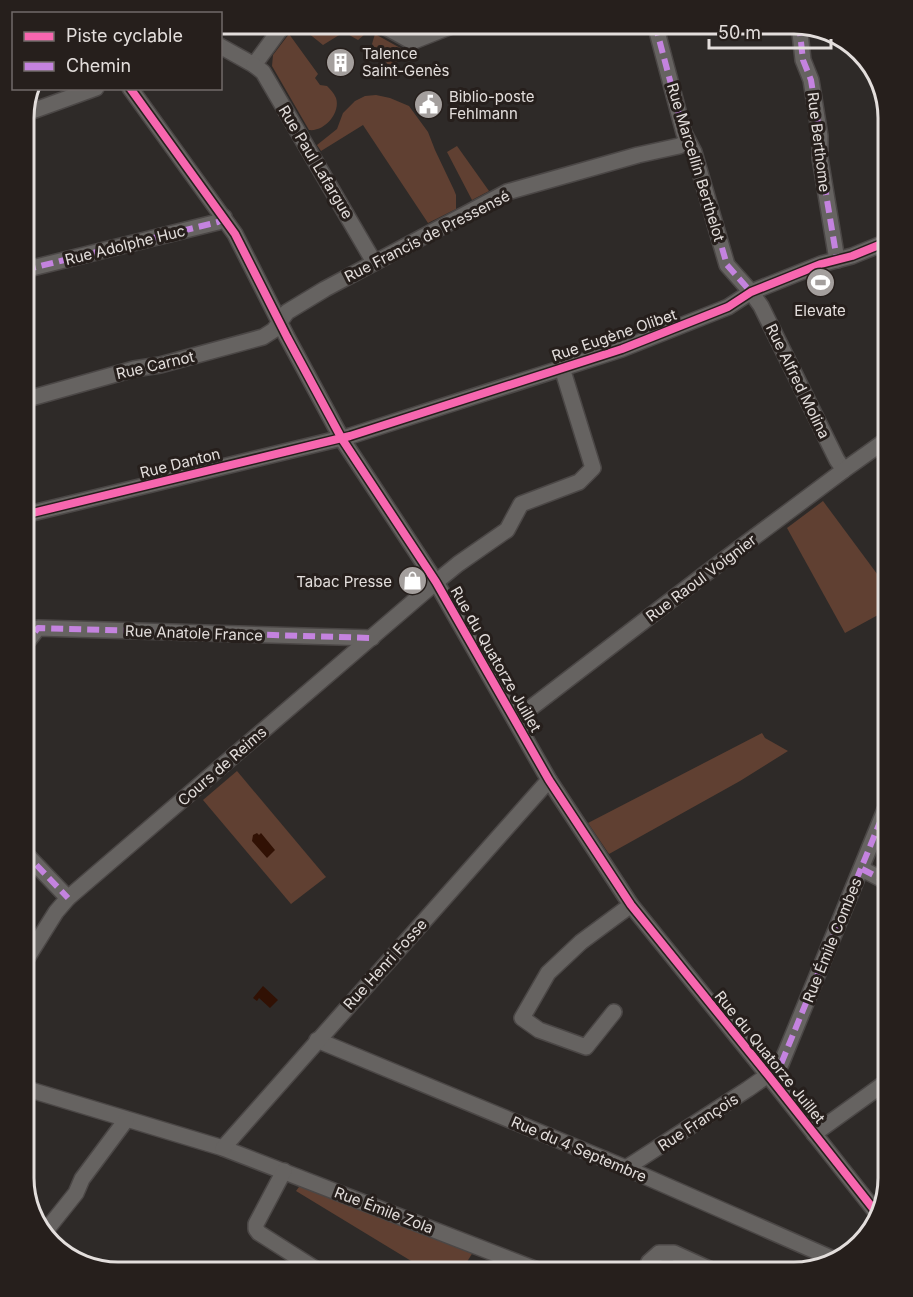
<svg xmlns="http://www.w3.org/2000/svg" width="913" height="1297" font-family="Inter,sans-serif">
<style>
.green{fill:#604032}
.water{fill:#311104}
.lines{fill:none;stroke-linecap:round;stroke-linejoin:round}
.minor-casing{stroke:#4b4746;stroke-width:18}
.minor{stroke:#666361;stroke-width:15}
.quiet{stroke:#c483df;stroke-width:6;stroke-dasharray:12 6;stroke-linecap:butt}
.cycleway-casing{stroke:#261f1c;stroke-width:11}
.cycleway{stroke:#f766af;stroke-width:8}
.labels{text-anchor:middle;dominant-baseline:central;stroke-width:6;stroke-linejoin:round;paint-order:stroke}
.poi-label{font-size:15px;fill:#e3dedc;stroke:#261f1c;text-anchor:start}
.street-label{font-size:15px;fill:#e3dedc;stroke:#261f1c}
.rim{fill:none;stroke:#e3dedc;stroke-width:3}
</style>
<rect width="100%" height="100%" fill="#2e2a28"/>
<g class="green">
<polygon points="297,24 359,24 368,29 365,34 358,40 344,32 323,45"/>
<path d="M289,34L318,74L315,78L320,85L327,86C330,89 334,93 336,98C341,113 324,132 309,130L272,66L273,55Z"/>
<polygon points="375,34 411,54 389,66 372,44"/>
<polygon points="376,95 390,98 409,106 428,132 435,150 454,190 456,195 456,209 428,223 363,125 321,151 317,145 337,129 343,113 355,101 365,96"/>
<polygon points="457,146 489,191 472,200 447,152"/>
<polygon points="823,501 889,590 889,609 845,633 787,528"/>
<polygon points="762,733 765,738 788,751 740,781 609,854 588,823"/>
<polygon points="237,771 326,877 291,904 203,800"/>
<polygon points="302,1183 475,1249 460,1273 431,1273 296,1191"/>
</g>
<g class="water">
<polygon points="257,833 259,835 261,833 275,850 267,858 252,841 253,835"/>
<polygon points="263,986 278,1000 270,1008 259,998 257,1001 253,998"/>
</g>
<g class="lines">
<defs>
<g id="minor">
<polyline points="380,24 409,40 414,41 457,24"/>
<polyline points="655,24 684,133 694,152 727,265 751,292 761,306 837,460 844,470"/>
<polyline points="799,24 803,60 811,80 820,136 820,158 837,260"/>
<polyline points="220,46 254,65 284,24"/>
<polyline points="254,65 263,72 374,262"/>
<polyline points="130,88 235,234 287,337 342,439 436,582 549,780 631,905 768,1075 879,1216"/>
<polyline points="24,114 96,88"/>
<polyline points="24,270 210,224 218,222 224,217"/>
<polyline points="24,400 134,369 160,365 263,337 274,330 287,312 325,289 507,192 638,155 679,146 688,141"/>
<polyline points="24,515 350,436 622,349 728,307 751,292 821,264 852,256 889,241"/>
<polyline points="24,646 38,628 372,638"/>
<polyline points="515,720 705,574 844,470 889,438"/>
<polyline points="24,852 68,898"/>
<polyline points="862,869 889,883"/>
<polyline points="24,963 56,912 68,898 436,582 458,564 507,530 521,504 579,482 593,468 562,368"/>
<polyline points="614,1012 586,1047 539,1030 522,1018 548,973 581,942 631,905"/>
<polyline points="317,1040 626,1168 838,1261"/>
<polyline points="24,1088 223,1148 545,1273"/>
<polyline points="814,1134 889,1080"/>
<polyline points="223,1148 549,780"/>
<polyline points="626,1168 748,1089 768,1075 781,1064 889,800"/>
<polyline points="284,1171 256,1224 256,1229 259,1233 322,1273"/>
<polyline points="44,1233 76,1193 82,1179 126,1120"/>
<polyline points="644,1273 649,1262 659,1253 674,1253 718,1273"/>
</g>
</defs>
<use href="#minor" class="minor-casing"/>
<use href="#minor" class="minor"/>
<g class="quiet">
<polyline points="655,24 684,133 694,152 727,265 751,292 754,291"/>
<polyline points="799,24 803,60 811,80 820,136 820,158 837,260"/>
<polyline points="24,270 210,224 218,222 224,217"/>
<polyline points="24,646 38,628 372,638"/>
<polyline points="24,852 68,898"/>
<polyline points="862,869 889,883"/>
<polyline points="768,1075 781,1064 889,800"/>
</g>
<defs>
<g id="cycleway">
<polyline points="130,88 235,234 287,337 342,439 436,582 549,780 631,905 768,1075 879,1216"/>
<polyline points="24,515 350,436 622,349 728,307 751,292 821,264 852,256 889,241"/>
</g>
</defs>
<use href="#cycleway" class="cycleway-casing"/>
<use href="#cycleway" class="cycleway"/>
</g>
<defs>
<symbol id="building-disc" viewBox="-11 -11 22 22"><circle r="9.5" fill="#a49f9d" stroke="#261f1c"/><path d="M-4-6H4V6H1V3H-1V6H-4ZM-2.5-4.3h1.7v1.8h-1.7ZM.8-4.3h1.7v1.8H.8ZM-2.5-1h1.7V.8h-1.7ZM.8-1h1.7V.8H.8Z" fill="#fff"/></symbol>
<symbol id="civic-disc" viewBox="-11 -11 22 22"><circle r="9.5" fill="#a49f9d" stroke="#261f1c"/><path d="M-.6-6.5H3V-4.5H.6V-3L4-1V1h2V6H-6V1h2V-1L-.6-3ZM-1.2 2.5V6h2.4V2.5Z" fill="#fff"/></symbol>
<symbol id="stadium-disc" viewBox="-11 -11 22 22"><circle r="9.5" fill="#a49f9d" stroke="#261f1c"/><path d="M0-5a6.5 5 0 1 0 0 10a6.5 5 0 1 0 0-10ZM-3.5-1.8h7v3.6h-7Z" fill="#fff"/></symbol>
<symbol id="shop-disc" viewBox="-11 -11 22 22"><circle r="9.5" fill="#a49f9d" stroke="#261f1c"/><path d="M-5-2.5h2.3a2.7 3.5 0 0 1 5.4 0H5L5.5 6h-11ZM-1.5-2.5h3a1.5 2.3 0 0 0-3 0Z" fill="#fff"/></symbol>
</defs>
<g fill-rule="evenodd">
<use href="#building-disc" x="324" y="46" width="33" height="33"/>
<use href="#civic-disc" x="412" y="88" width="33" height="33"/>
<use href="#stadium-disc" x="804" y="266" width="33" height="33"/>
<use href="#shop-disc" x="396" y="564" width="33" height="33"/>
</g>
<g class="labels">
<g class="poi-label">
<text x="362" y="53">Talence<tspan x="362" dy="17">Saint-Genès</tspan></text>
<text x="449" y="96">Biblio-poste<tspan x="449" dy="17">Fehlmann</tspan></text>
<text x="820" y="310" text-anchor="middle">Elevate</text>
<text x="392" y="581" text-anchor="end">Tabac Presse</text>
</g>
<g class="street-label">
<text transform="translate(819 142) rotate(83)">Rue Berthome</text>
<text transform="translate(316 162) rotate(59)">Rue Paul Lafargue</text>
<text transform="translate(696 162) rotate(73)">Rue Marcellin Berthelot</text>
<text transform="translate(427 236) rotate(-27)">Rue Francis de Pressensé</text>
<text transform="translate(125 245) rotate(-14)">Rue Adolphe Huc</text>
<text transform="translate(614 335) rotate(-19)">Rue Eugène Olibet</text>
<text transform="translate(155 365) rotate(-13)">Rue Carnot</text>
<text transform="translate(798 381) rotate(64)">Rue Alfred Molina</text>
<text transform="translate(180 463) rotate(-14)">Rue Danton</text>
<text transform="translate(701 578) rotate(-37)">Rue Raoul Voignier</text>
<text transform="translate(194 633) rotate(2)">Rue Anatole France</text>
<text transform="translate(496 659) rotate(60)">Rue du Quatorze Juillet</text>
<text transform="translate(222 766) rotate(-41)">Cours de Reims</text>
<text transform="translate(832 940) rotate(-68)">Rue Émile Combes</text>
<text transform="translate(385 964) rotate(-48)">Rue Henri Fosse</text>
<text transform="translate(770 1057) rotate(51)">Rue du Quatorze Juillet</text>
<text transform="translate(698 1122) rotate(-33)">Rue François</text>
<text transform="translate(579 1149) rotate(23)">Rue du 4 Septembre</text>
<text transform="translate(384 1210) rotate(21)">Rue Émile Zola</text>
</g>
</g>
<path d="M0 0H913V1297H0ZM118 34H794A84 84 0 0 1 878 118V1178A84 84 0 0 1 794 1262H118A84 84 0 0 1 34 1178V118A84 84 0 0 1 118 34Z" fill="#261f1c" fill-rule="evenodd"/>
<path class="rim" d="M118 34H794A84 84 0 0 1 878 118V1178A84 84 0 0 1 794 1262H118A84 84 0 0 1 34 1178V118A84 84 0 0 1 118 34Z"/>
<rect x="12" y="12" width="210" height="78" fill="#261f1c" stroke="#726b69" stroke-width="1.5"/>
<rect x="24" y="32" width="30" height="9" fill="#f766af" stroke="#726b69" stroke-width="1.5"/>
<text x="66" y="42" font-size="18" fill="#e3dedc">Piste cyclable</text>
<rect x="24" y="62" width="30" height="9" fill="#c483df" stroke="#726b69" stroke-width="1.5"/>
<text x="66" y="72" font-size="18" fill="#e3dedc">Chemin</text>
<path d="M709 39v9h122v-9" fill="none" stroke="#e3dedc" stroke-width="3"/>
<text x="718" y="39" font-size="18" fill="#e3dedc" stroke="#261f1c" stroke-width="4.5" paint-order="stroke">50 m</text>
</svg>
